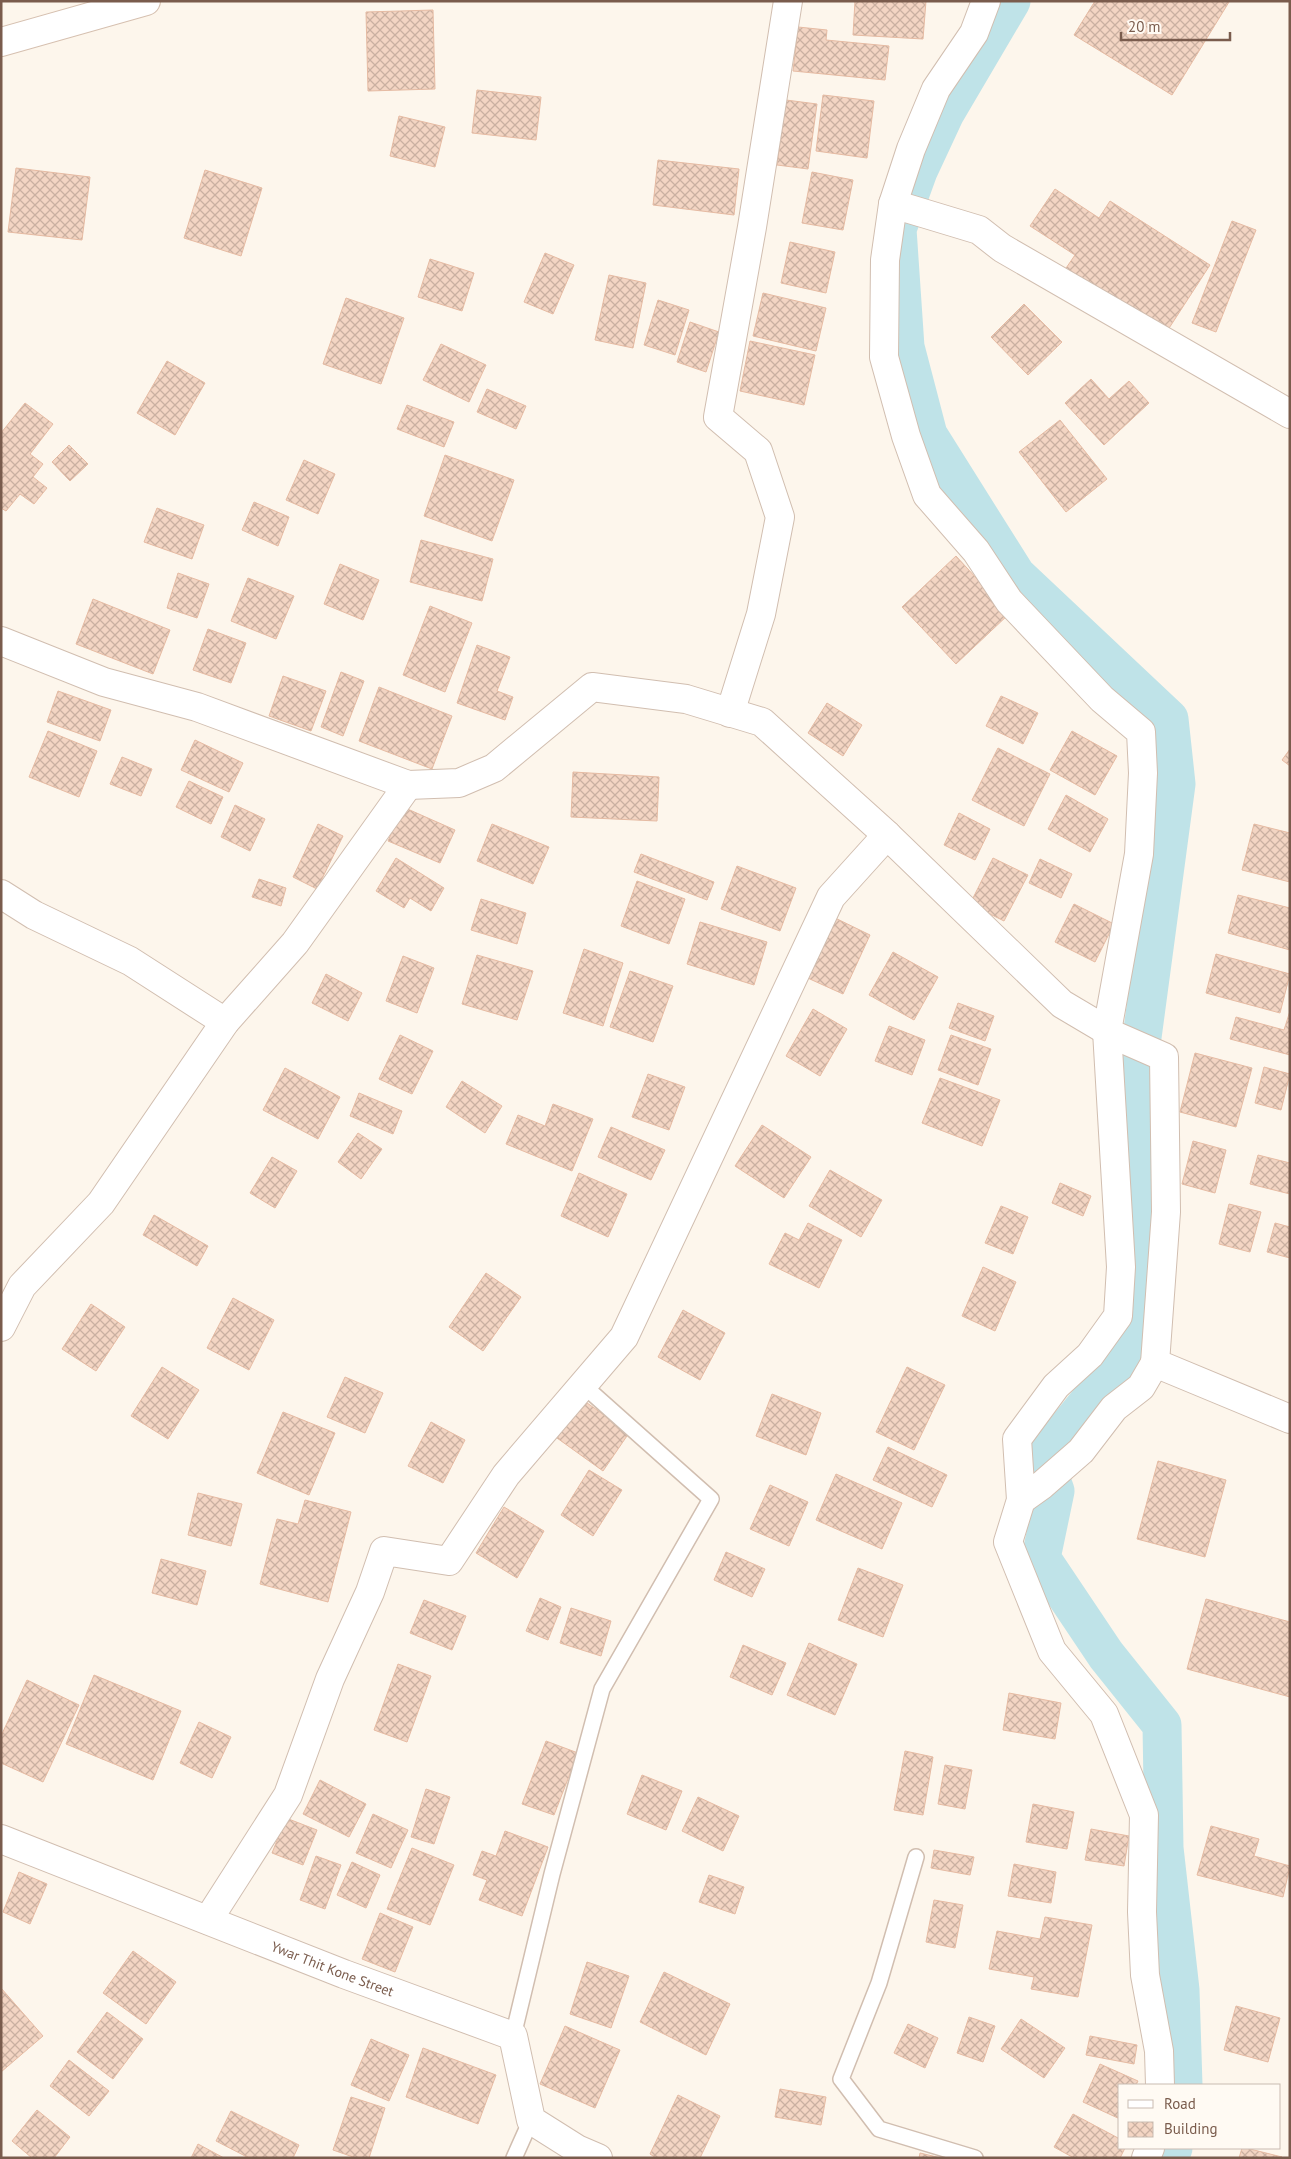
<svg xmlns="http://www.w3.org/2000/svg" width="1291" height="2159" font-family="'PT Sans',sans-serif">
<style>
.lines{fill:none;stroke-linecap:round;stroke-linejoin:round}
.canal{stroke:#bfe3e8;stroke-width:39}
.building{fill:url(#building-cross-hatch);stroke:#e6bba3}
.lane-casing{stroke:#d1beb0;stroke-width:18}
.street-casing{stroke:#d1beb0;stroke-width:30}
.secondary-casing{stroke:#d6c0b0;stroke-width:30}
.lane{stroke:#fff;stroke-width:15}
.street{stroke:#fff;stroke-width:28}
.secondary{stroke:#fff;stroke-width:28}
.labels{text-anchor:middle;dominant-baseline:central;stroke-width:4.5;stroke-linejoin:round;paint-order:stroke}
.street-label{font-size:14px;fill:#7a5c4d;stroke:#fffaf3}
</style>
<defs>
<pattern id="building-cross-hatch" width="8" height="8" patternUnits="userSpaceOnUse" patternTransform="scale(1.25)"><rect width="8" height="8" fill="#f3d5c3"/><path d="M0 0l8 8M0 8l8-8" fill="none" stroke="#cab0a1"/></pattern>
</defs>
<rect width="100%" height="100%" fill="#fdf6ec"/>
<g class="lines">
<g class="canal">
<polyline points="1011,1 945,113 918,171 897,229 905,347 928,435 1016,575 1169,719 1176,784 1136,1082 1144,1280 1122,1361 1043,1458 1055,1491 1041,1558 1106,1655 1162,1725 1164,1848 1180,1990 1183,2085"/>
<polyline points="1169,2158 1173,2148"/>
</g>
</g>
<g class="building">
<polygon points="855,1 926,1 923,39 853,35"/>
<polygon points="1095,1 1227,1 1229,2 1172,95 1074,35"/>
<polygon points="433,10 435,89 368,91 366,12"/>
<polygon points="798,27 827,30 826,40 889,46 885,80 793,71"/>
<polygon points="477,90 541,97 536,140 472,133"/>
<polygon points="823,95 874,101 867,158 816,151"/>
<polygon points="786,100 817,104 808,169 777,165"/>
<polygon points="399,116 445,127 435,167 390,156"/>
<polygon points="658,160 739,169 734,215 653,205"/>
<polygon points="16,168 90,177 82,240 8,232"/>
<polygon points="205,170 262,188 241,256 184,238"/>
<polygon points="812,172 853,180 843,230 802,223"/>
<polygon points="1055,189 1099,218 1110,201 1210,265 1162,339 1062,274 1075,255 1030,226"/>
<polygon points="1232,221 1256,230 1216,332 1192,323"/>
<polygon points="790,242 835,252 826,293 781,283"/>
<polygon points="545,253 574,265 553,314 524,302"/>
<polygon points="430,259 474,273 462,311 418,297"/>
<polygon points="609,275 646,283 633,348 595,340"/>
<polygon points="763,293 826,308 816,351 753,336"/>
<polygon points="346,298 404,318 381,384 323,364"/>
<polygon points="658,300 689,310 675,355 644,345"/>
<polygon points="1024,304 1062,342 1028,375 991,337"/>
<polygon points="690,322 719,332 706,372 677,362"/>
<polygon points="750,341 815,355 804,405 740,391"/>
<polygon points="441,344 486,365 469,402 423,380"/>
<polygon points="167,361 205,383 175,435 137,413"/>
<polygon points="1091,379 1109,399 1129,381 1149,403 1104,445 1065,403"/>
<polygon points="487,389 526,406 516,429 477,412"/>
<polygon points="25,403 53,424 30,454 43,464 33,477 47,488 34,504 20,494 6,511 1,508 1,433"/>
<polygon points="407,405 454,422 444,447 397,429"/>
<polygon points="1060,420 1107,479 1066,512 1019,452"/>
<polygon points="69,445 88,464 70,481 52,462"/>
<polygon points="445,455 514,480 492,541 424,516"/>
<polygon points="304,460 335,474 318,514 286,500"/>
<polygon points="254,502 289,517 278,546 242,530"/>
<polygon points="157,508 204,525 192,559 144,542"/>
<polygon points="421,540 493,559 482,601 410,582"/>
<polygon points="956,556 1009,614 956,664 902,607"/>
<polygon points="340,564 379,580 363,620 324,604"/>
<polygon points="178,573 209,584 197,618 167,608"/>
<polygon points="248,578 294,596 276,639 231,621"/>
<polygon points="93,599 170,630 153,674 76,644"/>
<polygon points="430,606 472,623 445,692 403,675"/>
<polygon points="208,629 246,643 231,683 193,670"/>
<polygon points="477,645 510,657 497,691 513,697 505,720 457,703"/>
<polygon points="341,672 364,681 343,736 321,727"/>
<polygon points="283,676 326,691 311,731 269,716"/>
<polygon points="379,687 452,716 432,769 359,741"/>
<polygon points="58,691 111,710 100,741 47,722"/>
<polygon points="1001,696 1038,713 1023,744 986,726"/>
<polygon points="827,703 862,725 843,756 808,733"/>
<polygon points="48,731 97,751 79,797 29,777"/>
<polygon points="1072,731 1117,756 1095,795 1050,770"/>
<polygon points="195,740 243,763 229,792 181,770"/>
<polygon points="998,748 1050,774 1024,826 972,800"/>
<polygon points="1290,749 1290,766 1282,760"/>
<polygon points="122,757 152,769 141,796 110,784"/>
<polygon points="573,772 659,777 657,821 571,817"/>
<polygon points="189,781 223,797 211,824 176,807"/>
<polygon points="1066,795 1108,819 1090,852 1048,829"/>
<polygon points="235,805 265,819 250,851 221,837"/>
<polygon points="403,807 455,830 440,863 388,841"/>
<polygon points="959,813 990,829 975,860 944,845"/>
<polygon points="318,824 343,836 317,889 293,877"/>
<polygon points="492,824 549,847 533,884 477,861"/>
<polygon points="1254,824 1290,833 1290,882 1242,870"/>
<polygon points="641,854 714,882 707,900 634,872"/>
<polygon points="396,858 444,888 431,911 410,898 404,908 376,891"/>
<polygon points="993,858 1028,875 1004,921 970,904"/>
<polygon points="1040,859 1072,874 1061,898 1029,883"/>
<polygon points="737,866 796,888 780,931 721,909"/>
<polygon points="259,879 286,888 281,906 252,897"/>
<polygon points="637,881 685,899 669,944 621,926"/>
<polygon points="1238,895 1290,908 1290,950 1228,933"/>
<polygon points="481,899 526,913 517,944 471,930"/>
<polygon points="1074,904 1114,924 1095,962 1055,942"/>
<polygon points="829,915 870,935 843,994 801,975"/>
<polygon points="700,922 767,942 754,985 687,964"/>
<polygon points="584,949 623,963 603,1026 563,1013"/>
<polygon points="893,952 938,977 914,1020 869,995"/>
<polygon points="1216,954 1290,974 1280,1013 1206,993"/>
<polygon points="477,955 533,971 517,1020 462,1004"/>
<polygon points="403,956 434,968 417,1013 386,1001"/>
<polygon points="630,971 673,986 653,1042 610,1027"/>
<polygon points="326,974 362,993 348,1021 312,1003"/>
<polygon points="958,1003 994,1016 985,1041 949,1028"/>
<polygon points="813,1009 847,1029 820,1076 786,1056"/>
<polygon points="1290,1011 1290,1055 1230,1039 1236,1017 1284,1030"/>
<polygon points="889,1026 925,1040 912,1075 875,1061"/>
<polygon points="400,1035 433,1051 412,1094 379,1079"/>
<polygon points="951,1035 991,1049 978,1085 938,1070"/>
<polygon points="1195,1053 1252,1068 1236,1127 1180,1112"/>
<polygon points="1264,1067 1290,1074 1281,1110 1255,1103"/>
<polygon points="285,1068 340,1097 318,1139 263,1110"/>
<polygon points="648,1074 685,1087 669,1130 632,1117"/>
<polygon points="940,1078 1000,1100 982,1146 922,1123"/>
<polygon points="462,1081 502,1106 485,1133 446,1107"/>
<polygon points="359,1093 402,1111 393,1134 350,1116"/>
<polygon points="553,1104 593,1119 572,1171 506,1144 518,1115 545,1126"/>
<polygon points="762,1125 811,1157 784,1198 735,1166"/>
<polygon points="611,1127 665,1150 651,1180 598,1157"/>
<polygon points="358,1133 382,1149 361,1179 338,1162"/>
<polygon points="1193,1141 1226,1150 1215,1193 1182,1184"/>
<polygon points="1258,1155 1290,1163 1290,1194 1250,1184"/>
<polygon points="272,1157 297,1171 275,1208 250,1193"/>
<polygon points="830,1170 882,1200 861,1237 809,1206"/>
<polygon points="579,1173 627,1194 608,1237 561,1216"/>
<polygon points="1060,1183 1091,1196 1083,1216 1052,1203"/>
<polygon points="1229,1204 1261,1212 1250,1252 1219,1244"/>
<polygon points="1001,1206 1028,1217 1013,1254 985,1243"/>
<polygon points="154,1215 208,1246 197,1266 143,1235"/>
<polygon points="808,1223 842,1240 819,1288 769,1264 785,1233 799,1240"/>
<polygon points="1275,1223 1290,1227 1290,1258 1267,1252"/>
<polygon points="983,1267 1016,1282 995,1331 962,1316"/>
<polygon points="486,1273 521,1297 483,1351 449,1327"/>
<polygon points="233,1298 274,1320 249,1370 207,1348"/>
<polygon points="91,1304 125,1327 96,1371 62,1349"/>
<polygon points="683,1310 725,1333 700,1380 658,1357"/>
<polygon points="162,1367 199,1390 168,1439 131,1416"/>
<polygon points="907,1367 945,1385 914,1450 876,1432"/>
<polygon points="345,1377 383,1393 365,1433 327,1417"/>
<polygon points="772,1394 821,1413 806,1455 756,1436"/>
<polygon points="583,1400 629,1433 603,1471 557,1438"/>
<polygon points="283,1412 335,1433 309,1495 257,1473"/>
<polygon points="431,1422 465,1440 443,1483 408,1466"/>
<polygon points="888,1447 947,1475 932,1507 873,1480"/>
<polygon points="1158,1461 1226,1480 1205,1557 1137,1539"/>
<polygon points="589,1470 622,1490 593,1536 561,1515"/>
<polygon points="836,1474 902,1503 882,1549 816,1520"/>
<polygon points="770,1485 808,1502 789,1546 750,1529"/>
<polygon points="198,1493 242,1504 231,1546 188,1535"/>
<polygon points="305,1500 351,1512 328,1602 260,1584 277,1519 298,1524"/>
<polygon points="504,1507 544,1531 517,1578 476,1553"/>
<polygon points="726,1552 765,1569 752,1597 714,1580"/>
<polygon points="161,1559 206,1571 197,1605 152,1593"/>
<polygon points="858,1568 903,1585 883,1637 838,1620"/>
<polygon points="540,1598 561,1607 548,1640 526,1631"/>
<polygon points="1206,1599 1290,1622 1290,1697 1187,1669"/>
<polygon points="424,1600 466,1616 452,1650 410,1633"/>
<polygon points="571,1608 611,1621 601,1656 560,1643"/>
<polygon points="809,1643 857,1664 835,1715 787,1695"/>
<polygon points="743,1645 786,1663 772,1695 730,1677"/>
<polygon points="398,1664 431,1676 407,1742 374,1730"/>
<polygon points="94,1675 181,1711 153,1780 66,1744"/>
<polygon points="27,1680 79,1705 43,1782 1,1763 1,1736"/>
<polygon points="1009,1693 1061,1703 1055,1739 1003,1730"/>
<polygon points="199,1722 231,1737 212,1778 180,1763"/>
<polygon points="546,1741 578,1753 554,1815 522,1804"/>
<polygon points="905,1751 933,1757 923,1815 894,1810"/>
<polygon points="945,1765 972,1770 965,1809 938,1804"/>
<polygon points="642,1775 682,1791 666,1830 627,1814"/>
<polygon points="320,1780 366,1804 349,1837 303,1814"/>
<polygon points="426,1789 450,1797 434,1844 411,1837"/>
<polygon points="698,1797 739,1816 723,1851 682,1831"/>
<polygon points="1033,1804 1074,1812 1067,1849 1026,1842"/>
<polygon points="373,1814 408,1830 391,1868 356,1853"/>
<polygon points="286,1818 317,1830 303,1865 272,1853"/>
<polygon points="1211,1826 1259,1839 1254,1856 1290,1866 1283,1897 1197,1875"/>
<polygon points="1091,1829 1129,1836 1124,1866 1085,1860"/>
<polygon points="505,1831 548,1847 522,1916 479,1900 487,1880 473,1875 482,1851 496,1856"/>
<polygon points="412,1848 454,1865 430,1925 387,1909"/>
<polygon points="934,1850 974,1857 970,1875 931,1868"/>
<polygon points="316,1856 341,1865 325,1909 300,1900"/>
<polygon points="352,1862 380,1875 366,1908 337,1895"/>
<polygon points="1014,1864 1056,1872 1051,1903 1008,1896"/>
<polygon points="19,1872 47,1884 30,1924 3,1912"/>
<polygon points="709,1875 744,1887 735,1914 699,1902"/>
<polygon points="934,1900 963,1905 955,1948 926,1942"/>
<polygon points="380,1913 413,1927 395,1972 362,1959"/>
<polygon points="1045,1917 1092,1925 1078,1997 1031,1989 1034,1977 989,1969 997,1931 1040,1939"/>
<polygon points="133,1951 176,1982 146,2024 103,1993"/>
<polygon points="587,1962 629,1976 611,2028 570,2014"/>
<polygon points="664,1972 730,2004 706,2055 640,2022"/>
<polygon points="1,1988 43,2036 1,2072"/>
<polygon points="1236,2006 1280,2018 1268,2062 1224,2050"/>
<polygon points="107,2012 143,2039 113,2079 77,2052"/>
<polygon points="969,2017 995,2026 983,2062 957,2053"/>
<polygon points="1021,2019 1065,2048 1044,2078 1001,2049"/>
<polygon points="908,2024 938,2038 925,2068 894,2053"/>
<polygon points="565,2026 620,2050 595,2108 540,2084"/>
<polygon points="1090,2036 1137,2045 1134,2064 1086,2055"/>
<polygon points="371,2039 409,2055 389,2101 351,2085"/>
<polygon points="423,2048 496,2075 478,2124 406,2097"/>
<polygon points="69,2060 109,2091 89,2116 50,2086"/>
<polygon points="1100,2064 1138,2081 1136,2085 1120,2085 1120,2119 1083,2102"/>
<polygon points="780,2089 826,2097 821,2125 775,2117"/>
<polygon points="678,2095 720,2116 700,2158 656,2158 650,2154"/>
<polygon points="351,2097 385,2108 369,2158 356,2158 333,2150"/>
<polygon points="37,2110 70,2137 54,2158 32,2158 12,2141"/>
<polygon points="231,2111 299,2145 293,2158 249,2158 216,2141"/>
<polygon points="1073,2114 1120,2139 1120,2148 1125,2148 1120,2158 1074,2158 1054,2147"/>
<polygon points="198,2144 224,2158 191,2158"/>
<polygon points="1242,2148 1246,2148 1282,2157 1239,2158"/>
<polygon points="920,2153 941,2158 919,2158"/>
</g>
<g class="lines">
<defs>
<g id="lane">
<polyline points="916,1857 879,1983 841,2079 879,2129 975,2158"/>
<polyline points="513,2036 552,1874 602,1689 711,1499 583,1385"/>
<polyline points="514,2158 531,2120"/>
</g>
<g id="street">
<polyline points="986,1 974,33 936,89 911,149 893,204 885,260 884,357 906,436 927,495 976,551 1009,601 1102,699 1141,732 1143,773 1139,854 1107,1031 1121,1267 1118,1316 1090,1355 1056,1386 1017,1439 1021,1500 1008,1542 1052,1651 1104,1714 1144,1815 1142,1912 1145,1975 1159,2051 1160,2085"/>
<polyline points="893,204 979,230 1002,248 1290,414"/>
<polyline points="1,641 104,682 197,707 408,785 459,783 494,768 592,687 686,699 762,722 887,835 1062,1004 1116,1036 1164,1057 1166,1212 1155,1363 1290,1419"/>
<polyline points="730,713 761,614 780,517 758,451 718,417 752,227 788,1"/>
<polyline points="1,894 34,915 130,961 225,1022"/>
<polyline points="1,1327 22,1286 101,1203 225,1022 295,943 408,785"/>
<polyline points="1021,1500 1042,1485 1081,1451 1114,1408 1141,1387 1155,1363"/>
<path id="s1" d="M1,1839L344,1974L513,2036L531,2120L577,2149L598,2158"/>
<polyline points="208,1920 288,1795 330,1679 370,1592 384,1551 449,1561 506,1475 624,1337 831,897 887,835"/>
<polyline points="1146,2158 1150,2148"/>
</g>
<polyline id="secondary" points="1,42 146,1"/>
</defs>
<use href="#lane" class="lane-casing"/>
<use href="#street" class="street-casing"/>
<use href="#secondary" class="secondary-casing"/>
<use href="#lane" class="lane"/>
<use href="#street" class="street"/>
<use href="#secondary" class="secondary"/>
</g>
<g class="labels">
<g class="street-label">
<text stroke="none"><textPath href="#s1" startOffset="356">Ywar Thit Kone Street</textPath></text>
</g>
</g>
<rect width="1291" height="2159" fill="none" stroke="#7a5c4d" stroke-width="5"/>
<rect x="1118" y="2084" width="162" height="65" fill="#fffaf3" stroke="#cabbb1"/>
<rect x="1128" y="2100" width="25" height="8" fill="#ffffff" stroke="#cabbb1"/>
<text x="1164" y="2109" font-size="15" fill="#7a5c4d">Road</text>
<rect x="1128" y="2122" width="25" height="15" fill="url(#building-cross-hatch)" stroke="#cabbb1"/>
<text x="1164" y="2134" font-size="15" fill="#7a5c4d">Building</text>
<path d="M1121 32v8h109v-8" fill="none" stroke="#7a5c4d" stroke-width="2.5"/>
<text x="1128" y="32" font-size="15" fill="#7a5c4d" stroke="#fffaf3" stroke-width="4" paint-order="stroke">20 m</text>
</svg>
